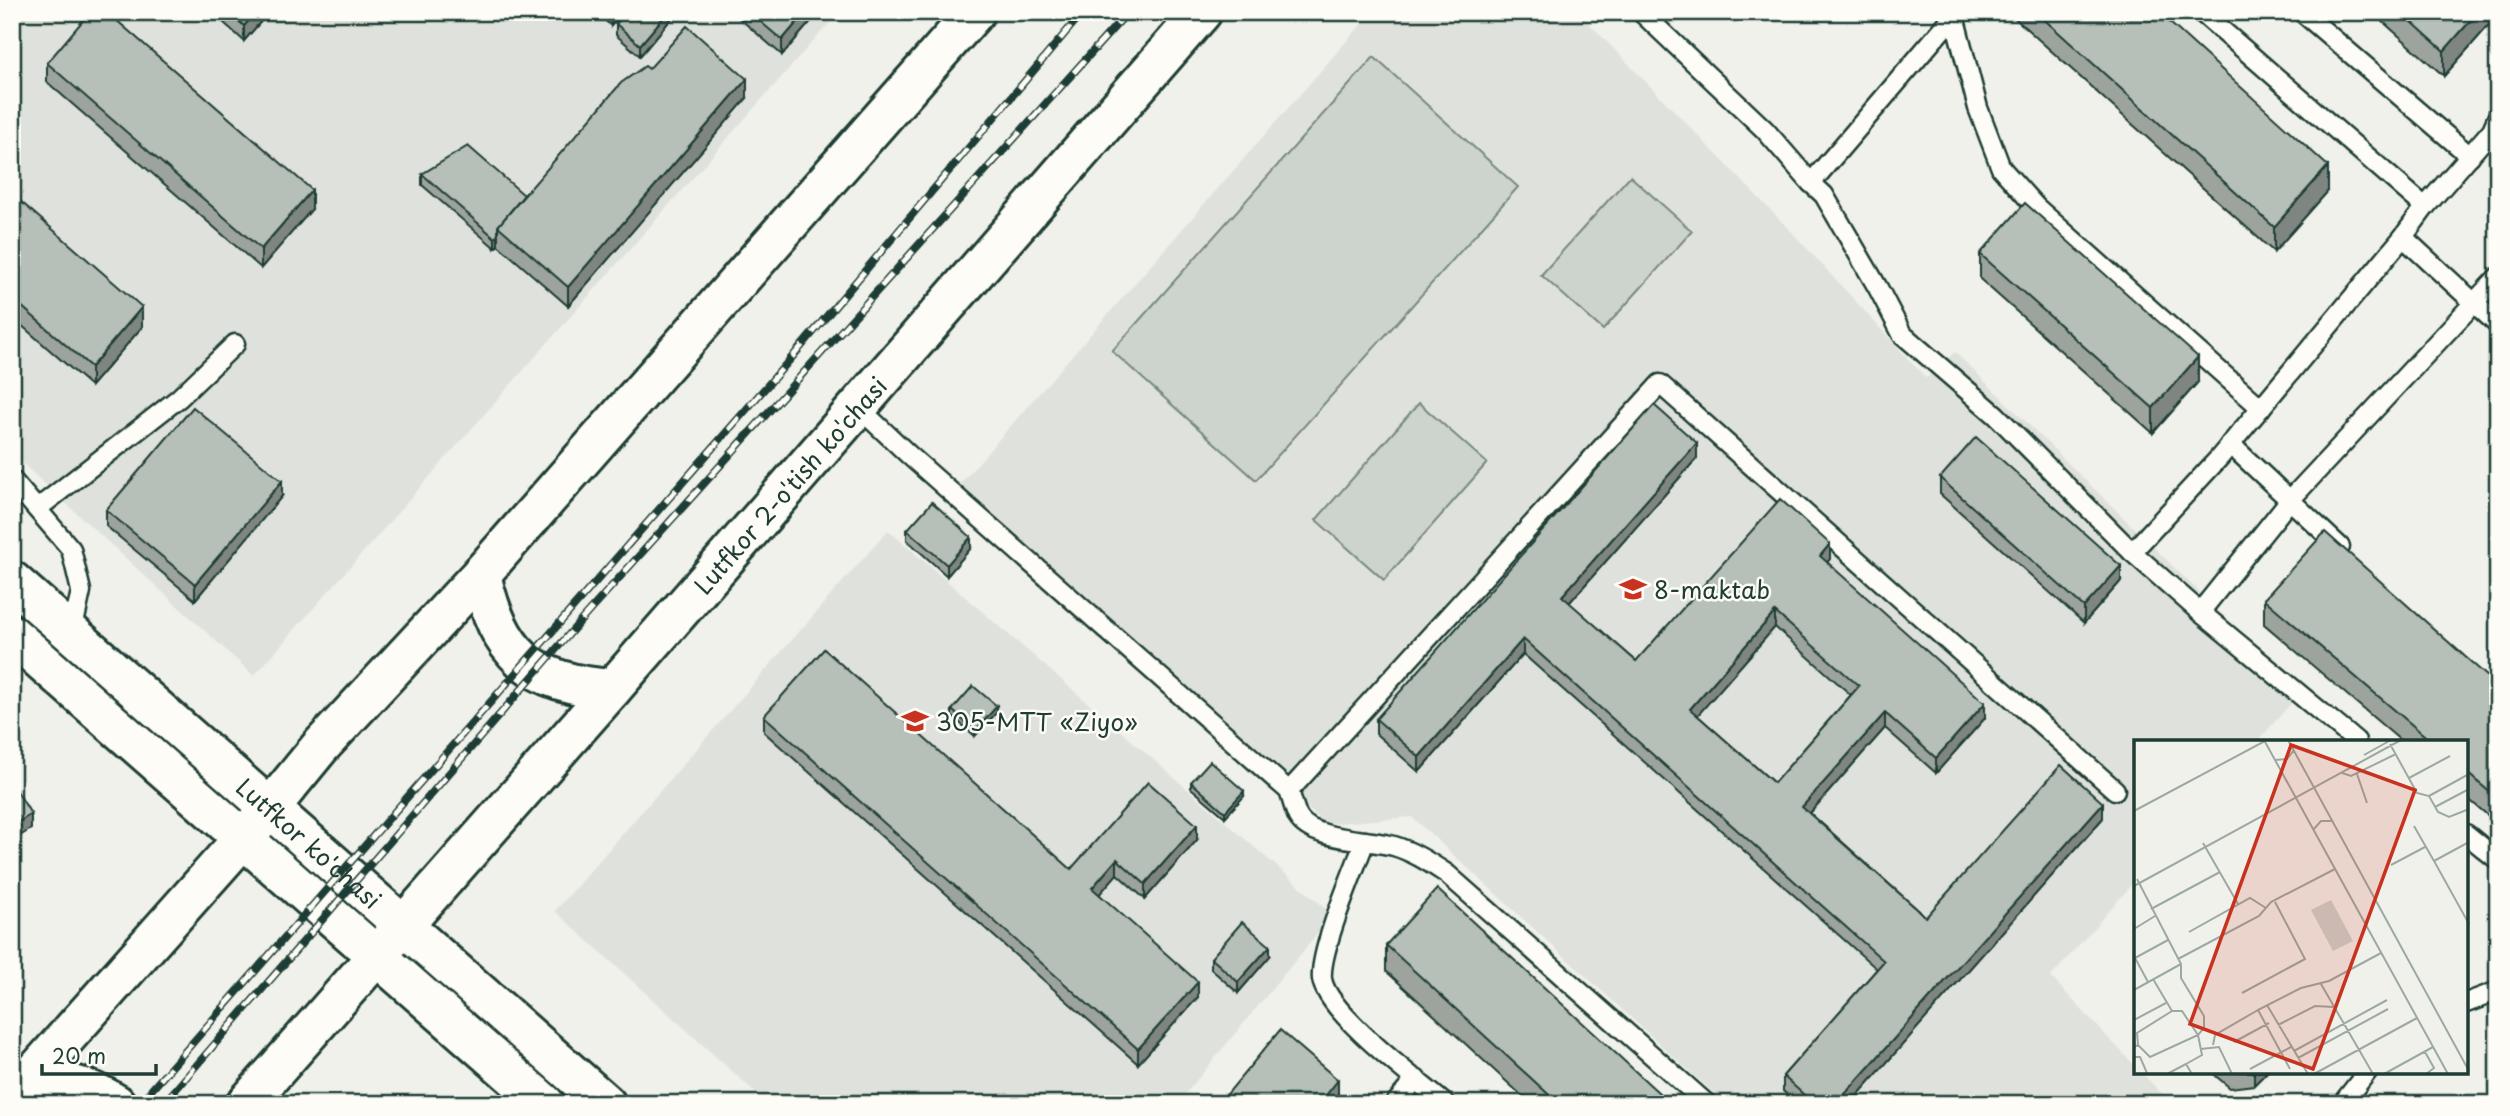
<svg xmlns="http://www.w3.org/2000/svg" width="2510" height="1116" font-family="'Playpen Sans',sans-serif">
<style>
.built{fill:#dfe2dc}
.green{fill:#cdd3cd;stroke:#768880;stroke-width:2}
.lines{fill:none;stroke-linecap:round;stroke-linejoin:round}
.service-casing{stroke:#1f3d34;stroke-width:23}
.secondary-casing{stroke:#1f3d34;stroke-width:44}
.service{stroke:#fdfcf7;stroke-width:18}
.secondary{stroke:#fdfcf7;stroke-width:38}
.rail-casing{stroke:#1f3d34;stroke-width:8}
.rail{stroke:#fdfcf7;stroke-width:5;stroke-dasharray:16;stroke-linecap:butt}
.wall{fill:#9da49e;stroke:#1f3d34;stroke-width:2;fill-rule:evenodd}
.shaded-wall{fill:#7f8681;stroke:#1f3d34;stroke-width:2}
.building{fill:#b6bfb8;stroke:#1f3d34;stroke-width:2;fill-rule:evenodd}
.labels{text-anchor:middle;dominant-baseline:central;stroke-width:5;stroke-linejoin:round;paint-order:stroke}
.street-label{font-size:24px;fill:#1f3d34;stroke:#fdfcf7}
.poi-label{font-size:24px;fill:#1f3d34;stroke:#fdfcf7;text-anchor:start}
.inset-road{fill:none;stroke:#9ca9a2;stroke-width:2}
.view{fill:#c8321e;fill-opacity:0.15;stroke:#c8321e;stroke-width:3.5}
.inset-edge{fill:none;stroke:#1f3d34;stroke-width:3.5}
</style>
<rect width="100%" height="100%" fill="#f0f1eb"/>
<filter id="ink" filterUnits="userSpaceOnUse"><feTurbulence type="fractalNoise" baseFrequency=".0143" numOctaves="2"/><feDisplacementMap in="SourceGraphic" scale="14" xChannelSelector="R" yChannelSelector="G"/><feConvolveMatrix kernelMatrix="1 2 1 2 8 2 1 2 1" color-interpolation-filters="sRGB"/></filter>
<g filter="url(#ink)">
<g class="built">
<polygon points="12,12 839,12 254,676 12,454"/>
<polygon points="1372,12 1578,12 1791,231 1926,378 1955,352 2301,692 2258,741 2136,741 2135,881 2051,977 2135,1066 2136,1072 2141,1072 2172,1104 1725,1104 1412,817 1325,824 958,486"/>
<polygon points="888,530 1333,915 1177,1104 768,1104 555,911"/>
</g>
<g class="green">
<polygon points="1374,57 1518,187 1256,480 1112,351"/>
<polygon points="1630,176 1692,231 1603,330 1541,275"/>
<polygon points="1419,403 1487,463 1384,580 1316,520"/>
</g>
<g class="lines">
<defs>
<g id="service">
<polyline points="1641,12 1765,130 1811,183 1824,195 1878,288 1902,334 1996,415 2132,552 2200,612 2289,501 2498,277"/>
<polyline points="2201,12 2425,207"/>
<polyline points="2302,12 2470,156"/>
<polyline points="1954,16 1978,108 2001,168 2036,207 2261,408"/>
<polyline points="1811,183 1957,12"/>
<polyline points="2403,237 2498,325"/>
<path d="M857,406L909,455L1289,791C1292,799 1294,809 1298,817C1312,841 1370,839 1394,846C1414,852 1430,863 1447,874L1707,1104"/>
<polyline points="2230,444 2340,547"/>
<polyline points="12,480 71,549 81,591 72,633"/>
<polyline points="37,509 179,398 235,344"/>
<polyline points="2132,552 2219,458 2403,237 2425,207 2492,130 2498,116"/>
<polyline points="2200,612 2356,741"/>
<polyline points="1289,791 1660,384 2115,790"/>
<polyline points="2466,834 2498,860"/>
<path d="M1365,841C1354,870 1319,952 1322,979C1327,1013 1417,1080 1445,1104"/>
<polyline points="2466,1003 2498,991"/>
<polyline points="1395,1104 1416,1079"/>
<polyline points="2342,1104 2367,1072"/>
</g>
<g id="secondary">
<path d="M481,574C498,653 530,684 612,689"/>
<path id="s1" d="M12,581L606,1104"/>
<polyline points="12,635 545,1104"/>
<path d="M27,1081C61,1080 87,1085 116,1104"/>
<polyline points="12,1098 270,808 320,747 481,574 975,12"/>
<path id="s2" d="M246,1104L612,689L1202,12"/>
</g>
</defs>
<use href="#service" class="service-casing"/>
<use href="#secondary" class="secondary-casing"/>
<use href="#service" class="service"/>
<use href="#secondary" class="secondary"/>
<defs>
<g id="rail">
<polyline points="139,1104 794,355 1083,12"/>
<polyline points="163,1104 584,617 1128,12"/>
</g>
</defs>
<use href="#rail" class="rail-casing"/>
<use href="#rail" class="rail"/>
</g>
<g class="wall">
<polygon points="212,12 269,12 244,41"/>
<polygon points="596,12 623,12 611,26"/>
<polygon points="677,12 640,56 616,35 616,24"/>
<polygon points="732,12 819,12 782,55"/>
<polygon points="2008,12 2158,12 2328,191 2274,252"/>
<polygon points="2372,12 2496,12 2496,17 2444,76"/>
<polygon points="47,63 312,209 261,268 47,82"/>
<polygon points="649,69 747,98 568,306 498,245 495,248 422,185 422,174 524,195"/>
<polygon points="12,194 142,327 91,386 12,317"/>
<polygon points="1980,254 2198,382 2153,433 1980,279"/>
<path d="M1697,458L1569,603L1636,661L1830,559L1827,562L1985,718L1936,773L1885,728L1810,813L1926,917L2103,818L1850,1104H1797L1783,1091V1076L1877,969L1523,654L1419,772L1376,734V719ZM1775,627L1851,695L1774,783L1697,715Z"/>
<polygon points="1940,478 2121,581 2084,623 1940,494"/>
<polygon points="282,496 195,600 106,526 106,510"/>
<polygon points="907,530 971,548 947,576 907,540"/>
<polygon points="2264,599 2498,686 2498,824 2466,797 2466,741 2401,741 2264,624"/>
<polygon points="952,710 997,712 975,736 952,716"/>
<polygon points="764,716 1071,869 1197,840 1145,899 1117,874 1099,894 1198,997 1138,1064 764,732"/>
<polygon points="1191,782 1244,796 1225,817 1191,788"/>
<polygon points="1386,945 1671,1104 1531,1104 1386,971"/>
<polygon points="1270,956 1238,993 1211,969 1211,958"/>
<polygon points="2211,1072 2267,1072 2254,1085 2230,1088"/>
</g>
<g class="shaded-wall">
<polygon points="256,12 269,12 244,41 244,26"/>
<polygon points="611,12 623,12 611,26"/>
<polygon points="668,12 677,12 640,56 640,45"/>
<polygon points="806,12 819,12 782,55 782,40"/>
<polygon points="2478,12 2496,12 2496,17 2444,76 2444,51"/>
<polygon points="747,79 747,98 568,306 568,287"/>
<polygon points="2328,166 2328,191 2274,252 2274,227"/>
<polygon points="312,190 312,209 261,268 261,249"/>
<polygon points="498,234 498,245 495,248 495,238"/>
<polygon points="142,307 142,327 91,386 91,367"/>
<polygon points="2198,357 2198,382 2153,433 2153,408"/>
<polygon points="1697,443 1697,458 1562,611 1562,596"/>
<polygon points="282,481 282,496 195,600 195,584"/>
<polygon points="971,537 971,548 947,576 947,565"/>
<polygon points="1830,544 1830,559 1820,571 1820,556"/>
<polygon points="2121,566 2121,581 2084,623 2084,607"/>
<polygon points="1775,612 1775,627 1690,724 1690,709"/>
<polygon points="1523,639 1523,654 1419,772 1419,757"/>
<polygon points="1985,703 1985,718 1936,773 1936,758"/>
<polygon points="997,706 997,712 975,736 975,731"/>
<polygon points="1885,713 1885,728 1802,822 1802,807"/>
<polygon points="1244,791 1244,796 1225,817 1225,812"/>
<polygon points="2103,803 2103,818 1850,1104 1836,1104"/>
<polygon points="31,814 31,829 12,841 12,826"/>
<polygon points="1197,825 1197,840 1145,899 1145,884"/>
<polygon points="1117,859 1117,874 1092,903 1092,888"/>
<polygon points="1270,946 1270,956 1238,993 1238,982"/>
<polygon points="1198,982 1198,997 1138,1064 1138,1049"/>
<polygon points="2254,1072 2267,1072 2254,1085"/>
<polygon points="1338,1080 1338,1104 1319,1104"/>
</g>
<g class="building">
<polygon points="90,12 107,12 312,190 261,249 47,63"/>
<polygon points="229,12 256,12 244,26"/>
<polygon points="626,12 668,12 640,45 616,24"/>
<polygon points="749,12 806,12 782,40"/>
<polygon points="2036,12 2158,12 2328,166 2274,227"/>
<polygon points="2401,12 2478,12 2444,51"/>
<polygon points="687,26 747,79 568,287 498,226 621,83 645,66 649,69"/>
<polygon points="468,146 524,195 498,226 498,234 495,238 422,174"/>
<polygon points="12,194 142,307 91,367 12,298"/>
<polygon points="2025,203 2198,357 2153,408 1980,254"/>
<path d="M1654,405L1697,443L1562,596L1636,661L1780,499L1830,544L1820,556L1985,703L1936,758L1885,713L1802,807L1926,917L2061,765L2103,803L1836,1104H1814L1783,1076L1884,961L1523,639L1419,757L1376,719ZM1775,612L1859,686L1774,783L1690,709Z"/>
<polygon points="193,407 282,481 195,584 106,510"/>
<polygon points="1976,437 2121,566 2084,607 1940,478"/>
<polygon points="932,502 971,537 947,565 907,530"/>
<polygon points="2325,532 2498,686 2498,799 2466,772 2466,741 2431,741 2264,599"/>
<polygon points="824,649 1071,869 1148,782 1197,825 1145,884 1117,859 1092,888 1198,982 1138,1049 764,716"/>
<polygon points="973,686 997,706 975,731 952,710"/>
<polygon points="1210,761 1244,791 1225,812 1191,782"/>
<polygon points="12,783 31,814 12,826"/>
<polygon points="1437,889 1671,1104 1559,1104 1386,945"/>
<polygon points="1242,922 1270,946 1238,982 1211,958"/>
<polygon points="1280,1030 1338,1080 1319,1104 1219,1104"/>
</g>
</g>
<defs>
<symbol id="school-bare" viewBox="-9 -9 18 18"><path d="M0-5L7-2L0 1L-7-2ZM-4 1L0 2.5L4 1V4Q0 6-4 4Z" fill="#c8321e" stroke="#fdfcf7" stroke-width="2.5" paint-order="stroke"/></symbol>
</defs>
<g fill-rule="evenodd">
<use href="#school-bare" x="1614" y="570" width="38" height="38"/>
<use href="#school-bare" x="896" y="702" width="38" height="38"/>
</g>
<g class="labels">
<g class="street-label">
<text stroke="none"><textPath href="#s2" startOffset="824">Lutfkor 2-o'tish ko'chasi</textPath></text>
<text stroke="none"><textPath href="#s1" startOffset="396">Lutfkor ko'chasi</textPath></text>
</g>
<g class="poi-label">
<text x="1654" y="589">8-maktab</text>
<text x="936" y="721">305-MTT «Ziyo»</text>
</g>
</g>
<g transform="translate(2134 740)">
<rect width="334" height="334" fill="#f0f1eb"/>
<path d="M197,160L219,201L199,211L177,170Z" fill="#cdd3cd"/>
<path class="inset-road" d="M130,0L314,334M154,0L335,331M256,4L283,53L295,56L304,72L315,77L335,69M230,15L257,0M141,20L153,19L160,10M208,33L217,36L262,14M223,34L233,63M275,38L316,16M295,56L335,34M301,67L335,49M0,71L131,1M280,86L300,121M179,90L187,81H198M335,102L300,121L335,184M69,103L104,164M257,125L291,107M3,139L47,224V238L70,276V288L64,295L68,315L52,324L58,334M0,146L267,0M17,169L86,132M0,189L21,176M55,192L116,158L132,168M0,216L14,242M1,218L34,200M44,219L125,176L137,162L201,129M187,244L239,334M0,250L47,224M108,253L171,219L141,162M133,265L174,334M0,280L32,263M144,285L181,266L200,267M100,302L135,283M4,305L16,317L64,295L48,271H38L19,239M79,305L81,295L124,270M0,307L4,305L3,293L38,271M67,309L85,307L98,334M160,311L253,260M291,312L300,328L292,334M0,317H6L13,333M164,318L254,269M116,329L157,307M156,329L124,270L167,248L195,241L247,213M33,334L52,324M180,334L283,278M250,334L299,307"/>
<path class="view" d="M157,5L281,50L179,329L56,284Z"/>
<rect width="334" height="334" class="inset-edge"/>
</g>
<rect width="2510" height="1116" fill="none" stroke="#fdfcf7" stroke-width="42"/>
<rect x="21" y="21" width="2468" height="1074" fill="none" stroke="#1f3d34" stroke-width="2.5" filter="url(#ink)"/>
<path d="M42 1064v10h114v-10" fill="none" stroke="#1f3d34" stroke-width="3.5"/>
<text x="52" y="1064" font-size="21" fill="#1f3d34" stroke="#fdfcf7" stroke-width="5" paint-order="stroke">20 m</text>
</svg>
